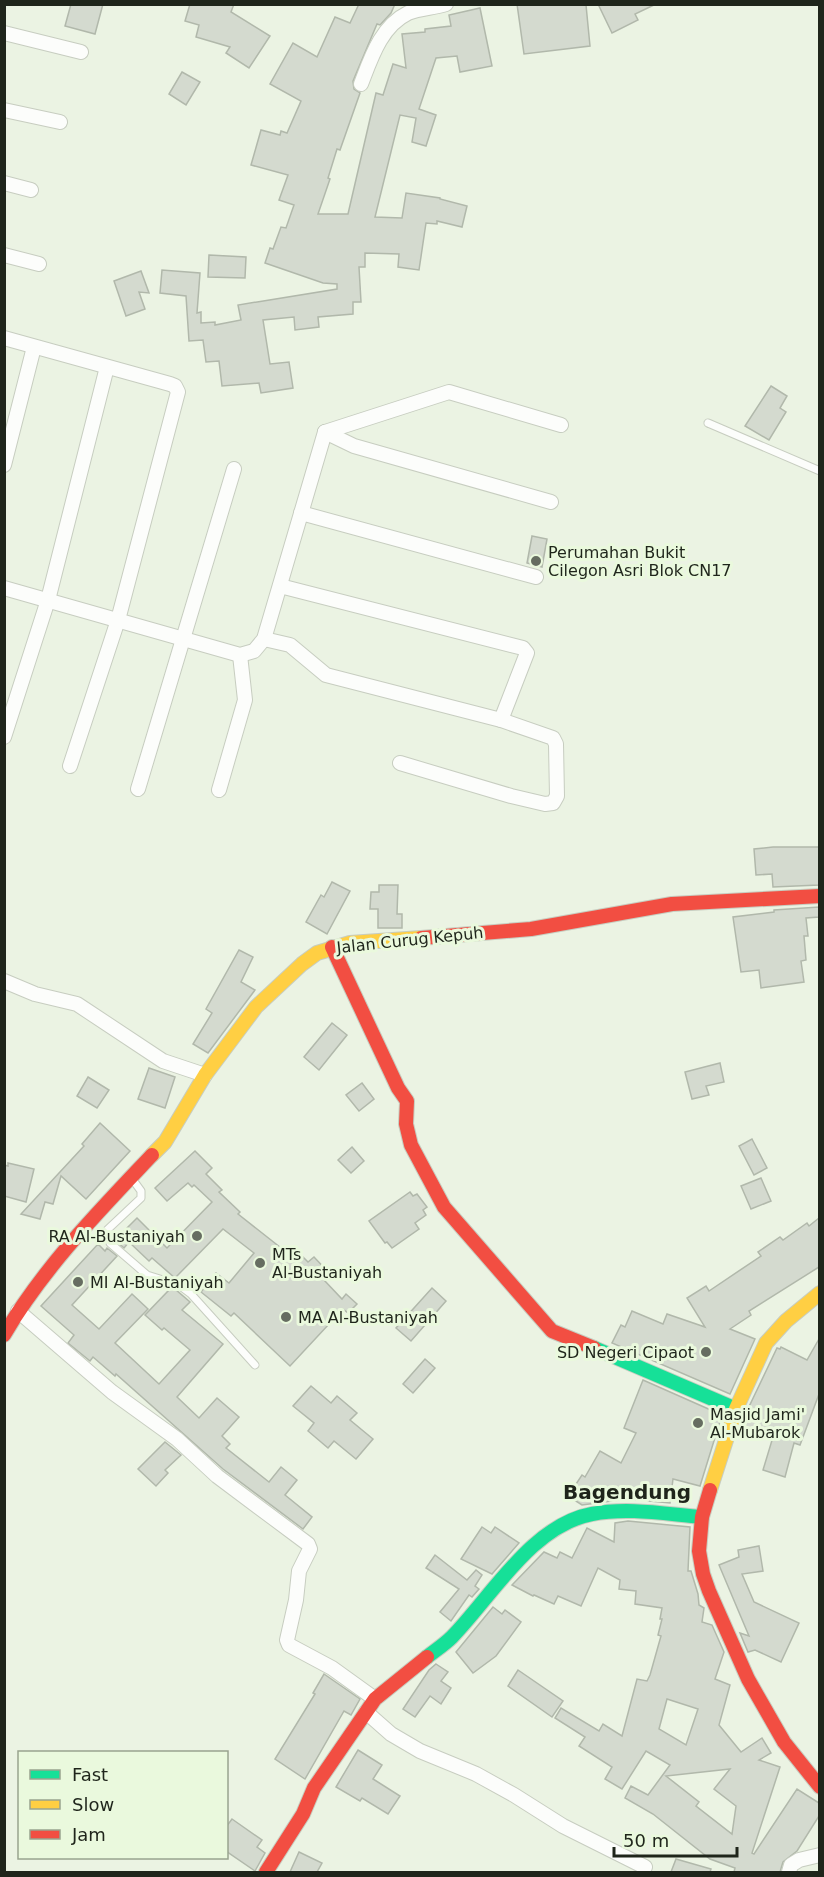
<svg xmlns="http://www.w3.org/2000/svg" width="824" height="1877" font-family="'DejaVu Sans',sans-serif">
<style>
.building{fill:#d4dacf;stroke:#b1b8ab;stroke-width:1.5;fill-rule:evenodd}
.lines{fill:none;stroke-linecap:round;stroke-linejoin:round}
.lane-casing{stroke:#c7cdc0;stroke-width:9}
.street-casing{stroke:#c7cdc0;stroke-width:16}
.fast-casing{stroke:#c7cdc0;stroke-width:16}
.slow-casing{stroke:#c7cdc0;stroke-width:16}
.jam-casing{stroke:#c7cdc0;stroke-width:16}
.lane{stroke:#fcfdfb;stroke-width:7}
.street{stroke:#fcfdfb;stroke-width:14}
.fast{stroke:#16e098;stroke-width:14}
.slow{stroke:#ffcf43;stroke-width:14}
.jam{stroke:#f24e42;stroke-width:14}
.poi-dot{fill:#666d61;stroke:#eaf9dd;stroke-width:2}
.labels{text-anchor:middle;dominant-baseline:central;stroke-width:6;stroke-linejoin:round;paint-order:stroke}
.poi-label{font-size:16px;fill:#1f251b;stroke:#eaf9dd;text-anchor:start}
.street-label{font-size:16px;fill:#1f251b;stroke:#eaf9dd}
.quarter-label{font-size:20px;font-weight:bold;fill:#1f251b;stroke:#eaf9dd}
</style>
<rect width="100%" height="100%" fill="#ebf3e3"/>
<g class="building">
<polygon points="71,4 103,4 95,34 65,26"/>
<polygon points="190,4 234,4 231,12 270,36 249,68 226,53 230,47 196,37 199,25 185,21"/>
<polygon points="359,4 395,4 391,13 380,25 377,24 353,81 354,89 360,93 340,150 337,149 328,178 330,179 318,214 348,214 376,93 383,95 393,64 406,68 402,34 425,32 425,29 451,26 449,15 480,8 492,66 460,72 457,56 436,58 419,109 436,115 426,146 412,142 416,118 400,115 375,217 402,218 406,193 440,198 440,199 467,206 462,227 437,221 437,224 426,223 419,270 398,267 399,254 365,253 365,267 359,267 361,302 353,302 353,314 318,317 319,327 295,330 294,317 263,320 270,364 289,362 293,388 261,393 259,383 222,386 219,361 206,362 203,340 189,341 186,296 160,293 162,270 200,273 197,313 201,312 201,323 215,322 215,325 241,320 238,305 337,289 337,284 323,283 265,263 270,248 273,249 281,227 286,228 294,205 279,200 288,175 251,165 261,130 280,135 281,131 287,133 301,101 270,84 293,43 317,57 335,17 350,23"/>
<polygon points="517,4 586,5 590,46 524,54"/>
<polygon points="598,4 656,4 635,14 638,20 612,33"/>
<polygon points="182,72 200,82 186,105 169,94"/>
<polygon points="209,255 246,257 245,278 208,277"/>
<polygon points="141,271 149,293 139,292 145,309 126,316 114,281"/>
<polygon points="771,386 787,396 780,408 786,412 769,440 745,426"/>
<polygon points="532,536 547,539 542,567 527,563"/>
<polygon points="773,847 819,847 819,885 773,887 772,874 756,875 754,849"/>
<polygon points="332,882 350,891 327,934 306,922 321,895 324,897"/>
<polygon points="379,885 398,885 397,914 402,914 402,928 378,928 378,909 370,909 371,892 379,892"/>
<polygon points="819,907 819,917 806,918 808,936 804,936 806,960 801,961 804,982 761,988 759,970 741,972 733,917 774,912 774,910"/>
<polygon points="239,950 253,957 241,982 255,990 208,1053 193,1044 212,1013 206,1009"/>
<polygon points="332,1023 347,1035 319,1070 304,1057"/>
<polygon points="720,1063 724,1082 706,1086 709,1095 692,1099 685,1072"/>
<polygon points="149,1068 175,1077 165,1108 138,1099"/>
<polygon points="88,1077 109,1090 97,1108 77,1096"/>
<polygon points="362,1083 374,1099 359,1111 346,1095"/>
<polygon points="100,1123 130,1151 86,1199 61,1176 53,1204 45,1202 40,1219 21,1214 84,1146 82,1144"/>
<polygon points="752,1139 767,1168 754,1175 739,1146"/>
<polygon points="352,1147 364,1161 351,1173 338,1160"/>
<polygon points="195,1151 212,1168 206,1174 222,1190 219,1192 240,1212 238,1214 290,1255 295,1249 308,1262 314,1257 330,1274 324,1280 342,1299 346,1294 357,1304 348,1313 343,1309 290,1366 234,1313 231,1316 201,1292 216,1273 229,1283 254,1253 223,1229 175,1278 152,1258 149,1261 129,1242 124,1248 115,1240 137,1218 167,1248 212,1202 194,1185 192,1187 188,1183 167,1201 155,1188"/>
<polygon points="8,1163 34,1169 26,1202 4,1196 4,1165 8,1166"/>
<polygon points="761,1178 771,1201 751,1209 741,1186"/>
<polygon points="410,1192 413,1196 417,1194 427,1207 423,1210 426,1215 415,1223 419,1229 392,1248 387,1242 385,1243 369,1221"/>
<polygon points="819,1218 819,1267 749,1311 751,1315 730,1329 755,1339 730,1394 612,1343 621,1325 625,1327 632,1311 663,1324 667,1314 705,1327 687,1298 706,1286 709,1291 761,1256 758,1252 780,1237 783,1240 807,1223 809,1226"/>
<polygon points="98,1244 105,1251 107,1248 117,1256 72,1305 99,1329 132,1294 148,1309 115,1343 159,1384 190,1350 164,1328 162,1330 145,1315 171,1288 176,1290 190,1302 182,1310 223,1344 177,1397 199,1418 217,1398 239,1417 222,1436 230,1444 226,1448 269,1482 281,1467 297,1480 285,1495 312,1517 303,1529 223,1469 116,1374 115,1376 93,1357 90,1361 68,1343 74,1335 41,1306"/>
<polygon points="432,1288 446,1301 411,1341 396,1328"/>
<polygon points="819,1339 819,1394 800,1445 794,1443 785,1477 763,1470 773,1437 742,1426 746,1413 777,1348 780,1349 781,1347 807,1360"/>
<polygon points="425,1359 435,1368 413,1393 403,1384"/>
<polygon points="643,1380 722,1415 700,1486 673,1479 670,1503 627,1499 582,1505 568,1496 582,1475 585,1477 600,1451 621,1463 636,1433 624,1428"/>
<polygon points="311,1386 331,1403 337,1396 357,1413 350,1420 373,1439 356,1459 334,1441 328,1448 308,1431 314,1423 293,1406"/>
<polygon points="165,1442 181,1455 165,1470 168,1473 156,1486 138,1469"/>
<path d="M628,1521L690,1527L688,1571H691L698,1594L699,1605L704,1608L702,1622L712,1625L724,1652L715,1679L730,1685L719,1725L741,1752L762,1738L771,1753L759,1760L780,1767L752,1853L754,1854L797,1789L819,1803V1816L797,1851L783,1862L780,1872H734L735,1868L710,1859L653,1814L625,1798L631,1786L648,1795L670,1765L646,1751L622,1789L605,1779L612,1767L579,1746L585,1737L555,1718L561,1708L599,1731L603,1724L622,1736L637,1679L647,1681L650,1675L661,1636L658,1635L662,1619H660L662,1608L635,1604L636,1591L619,1589L620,1580L598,1568L581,1606L558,1596L554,1604L534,1595L533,1596L512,1585L544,1552L557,1558L560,1552L572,1558L587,1528L614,1542L615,1523ZM667,1699L698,1709L686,1745L659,1729ZM730,1769L714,1789L736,1806L732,1834L696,1806L699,1802L666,1776Z"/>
<polygon points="482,1527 491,1533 495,1527 519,1543 492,1574 461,1559"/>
<polygon points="759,1546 763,1571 742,1574 754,1602 799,1623 781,1662 755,1650 748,1652 740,1633 749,1636 719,1565 739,1557 738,1550"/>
<polygon points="435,1555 467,1580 476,1570 482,1575 475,1586 479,1589 472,1597 469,1595 451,1621 440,1612 459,1589 426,1568"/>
<polygon points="493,1607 502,1614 505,1610 521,1622 496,1656 473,1673 456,1652"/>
<polygon points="436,1664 448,1672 441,1681 451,1688 441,1704 430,1696 415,1717 403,1709 429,1670"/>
<polygon points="518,1670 563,1701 552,1717 508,1686"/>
<polygon points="324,1674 360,1699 351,1715 344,1711 305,1779 275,1759 315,1694 313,1693"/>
<polygon points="358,1750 382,1765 373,1779 400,1796 388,1814 362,1798 360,1801 336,1787"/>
<polygon points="232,1819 262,1840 257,1847 265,1853 255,1871 226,1851 226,1827"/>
<polygon points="299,1852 322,1863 317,1872 290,1872"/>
<polygon points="676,1859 711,1869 710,1872 671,1872"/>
</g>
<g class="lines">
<defs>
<g id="lane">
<polyline points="708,423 820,471"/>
<polyline points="133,1180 141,1191 141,1198 106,1231 110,1243 147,1275 179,1285 191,1294 255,1365"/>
</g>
<g id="street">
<polyline points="4,33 81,52"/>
<path d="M361,84C371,58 381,26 408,13C419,8 434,8 446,4"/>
<polyline points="4,110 60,122"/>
<polyline points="4,183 31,190"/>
<polyline points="4,255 39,264"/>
<polyline points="4,338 170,384 175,386 178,392 118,620 70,766"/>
<polyline points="325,432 449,392 561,425"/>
<polyline points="325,432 354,446 551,502"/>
<polyline points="4,465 34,347"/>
<polyline points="301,513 536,577"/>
<polyline points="280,586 523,648 527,653 501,720"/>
<polyline points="4,588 240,655 254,651 264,639 325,432"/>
<polyline points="264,639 290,645 326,675 501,720 553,738 556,744 557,796 553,803 545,804 511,796 400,763"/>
<polyline points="4,737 48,600 107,367"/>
<polyline points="138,789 234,469"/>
<polyline points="219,790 245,700 240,655"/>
<polyline points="4,981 35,994 77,1004 163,1061 205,1075"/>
<polyline points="18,1311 112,1392 177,1439 217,1476 308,1544 310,1549 299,1571 296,1600 287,1640 289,1645 332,1668 375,1699"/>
<polyline points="366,1712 391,1734 420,1751 476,1774 514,1795 563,1826 645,1867"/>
<polyline points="789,1872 791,1865 799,1860 820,1855"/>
</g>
<g id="fast">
<polyline points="594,1348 736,1409"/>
<path d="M427,1657C436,1650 445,1644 452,1637C492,1596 532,1525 592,1514C628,1507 665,1514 702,1517"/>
</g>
<g id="slow">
<polyline points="152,1155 165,1142 205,1075 256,1007 302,964 317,953 350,943 421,938"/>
<polyline points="710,1490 736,1409 766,1343 786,1321 820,1293"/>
</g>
<g id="jam">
<polyline points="421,938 531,929 672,904 820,896"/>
<polyline points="332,947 398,1088 407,1101 406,1124 411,1145 444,1207 552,1331 594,1348"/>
<path d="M4,1335C43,1268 99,1211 152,1155"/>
<polyline points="710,1490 702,1517 699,1551 703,1574 709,1591 748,1679 784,1742 820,1787"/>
<polyline points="266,1872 303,1814 314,1788 375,1699 427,1657"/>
</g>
</defs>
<use href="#lane" class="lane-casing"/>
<use href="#street" class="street-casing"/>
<use href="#fast" class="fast-casing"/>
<use href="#slow" class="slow-casing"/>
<use href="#jam" class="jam-casing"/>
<use href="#lane" class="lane"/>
<use href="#street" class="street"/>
<use href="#fast" class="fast"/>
<use href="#slow" class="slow"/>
<use href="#jam" class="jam"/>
</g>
<g class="poi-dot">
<circle cx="536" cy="561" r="6"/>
<circle cx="197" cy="1236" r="6"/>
<circle cx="260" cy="1263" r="6"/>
<circle cx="78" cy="1282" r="6"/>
<circle cx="286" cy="1317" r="6"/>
<circle cx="706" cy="1352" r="6"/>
<circle cx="698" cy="1423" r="6"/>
</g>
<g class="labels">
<g class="poi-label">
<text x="548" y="552">Perumahan Bukit<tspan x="548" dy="18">Cilegon Asri Blok CN17</tspan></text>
<text x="185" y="1236" text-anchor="end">RA Al-Bustaniyah</text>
<text x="272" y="1254">MTs<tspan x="272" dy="18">Al-Bustaniyah</tspan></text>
<text x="90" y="1282">MI Al-Bustaniyah</text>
<text x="298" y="1317">MA Al-Bustaniyah</text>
<text x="694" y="1352" text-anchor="end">SD Negeri Cipaot</text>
<text x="710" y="1414">Masjid Jami'<tspan x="710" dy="18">Al-Mubarok</tspan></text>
</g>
<g class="street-label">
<text transform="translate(410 940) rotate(-6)">Jalan Curug Kepuh</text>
</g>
<g class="quarter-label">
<text x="627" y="1492">Bagendung</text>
</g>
</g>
<rect width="824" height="1877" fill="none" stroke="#1f251b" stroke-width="12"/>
<rect x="18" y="1751" width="210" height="108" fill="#eaf9dd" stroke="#99a48f" stroke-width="1.5"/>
<rect x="30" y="1770" width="30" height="9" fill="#16e098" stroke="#99a48f" stroke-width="1.5"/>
<text x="72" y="1781" font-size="18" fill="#1f251b">Fast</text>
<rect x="30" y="1800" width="30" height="9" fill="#ffcf43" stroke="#99a48f" stroke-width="1.5"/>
<text x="72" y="1811" font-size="18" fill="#1f251b">Slow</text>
<rect x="30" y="1830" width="30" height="9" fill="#f24e42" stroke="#99a48f" stroke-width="1.5"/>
<text x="72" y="1841" font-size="18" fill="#1f251b">Jam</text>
<path d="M614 1847v9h123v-9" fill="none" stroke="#1f251b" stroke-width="3"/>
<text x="623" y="1847" font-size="18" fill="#1f251b" stroke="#eaf9dd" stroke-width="4.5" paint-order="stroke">50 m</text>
</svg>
